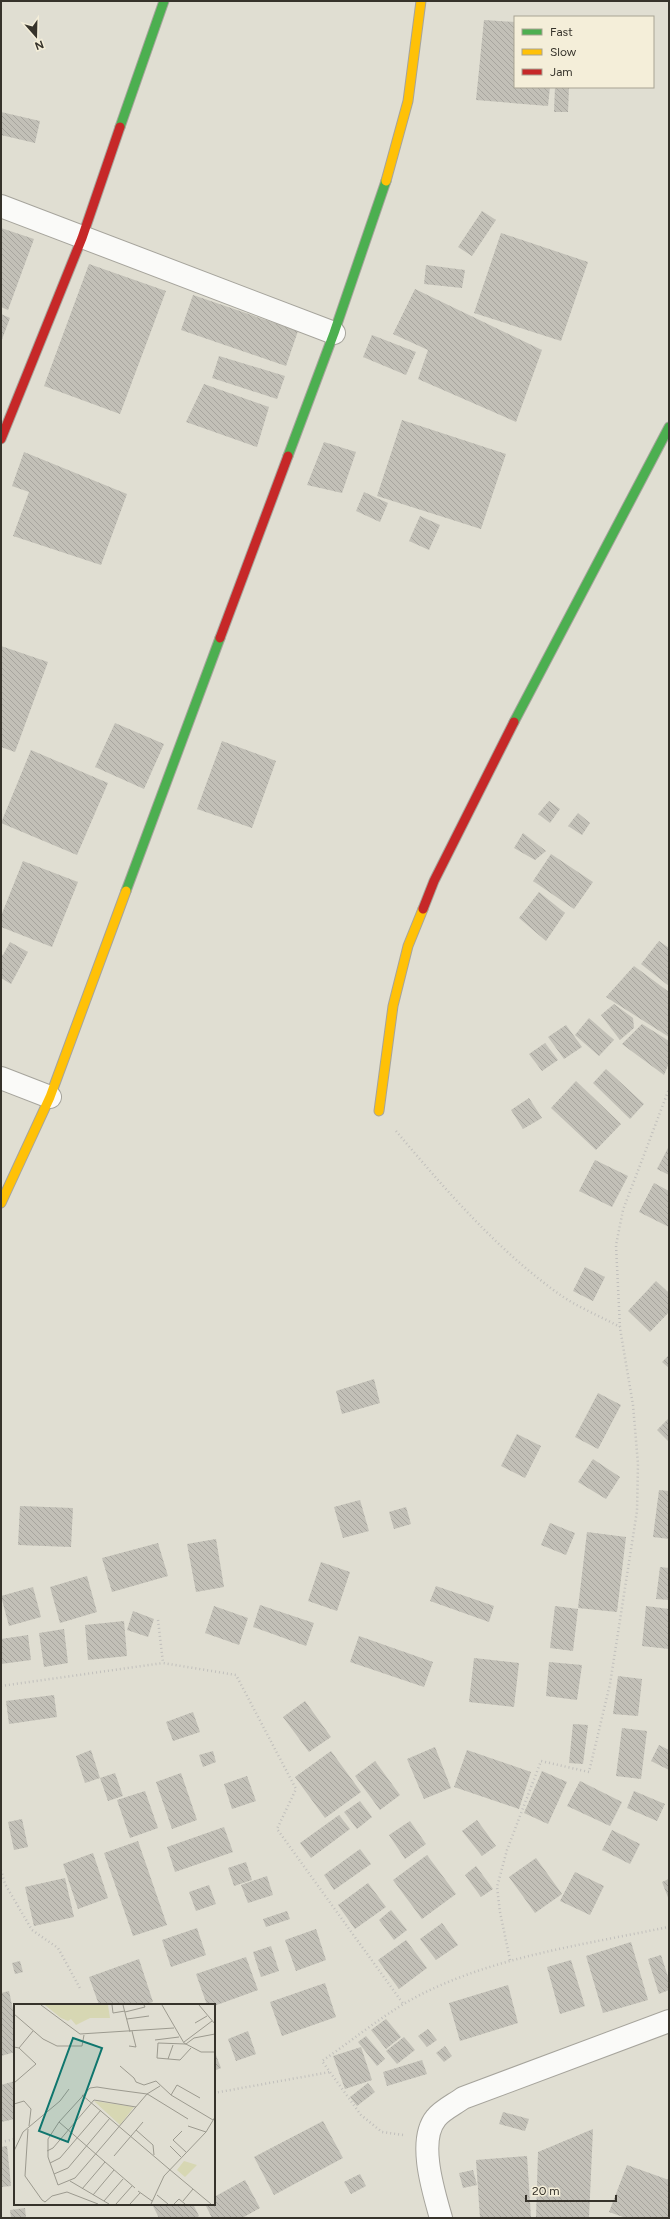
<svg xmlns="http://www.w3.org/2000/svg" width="670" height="2219" font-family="Figtree,sans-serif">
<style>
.building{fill:url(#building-back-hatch)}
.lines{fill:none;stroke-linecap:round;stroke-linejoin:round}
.street-casing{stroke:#a6a49c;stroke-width:24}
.fast-casing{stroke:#a6a49c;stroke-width:11}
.slow-casing{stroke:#a6a49c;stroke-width:11}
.jam-casing{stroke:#a6a49c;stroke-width:11}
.path{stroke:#c0bfbc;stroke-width:2.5;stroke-dasharray:1 3;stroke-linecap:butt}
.street{stroke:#fafaf8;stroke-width:22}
.fast{stroke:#4caf50;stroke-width:9}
.slow{stroke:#ffc107;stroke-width:9}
.jam{stroke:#c62828;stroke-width:9}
.inset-road{fill:none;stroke:#9c9a8f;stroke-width:1}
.view{fill:#0f766e;fill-opacity:0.15;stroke:#0f766e;stroke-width:2}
.inset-edge{fill:none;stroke:#36332b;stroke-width:2}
</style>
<defs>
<pattern id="building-back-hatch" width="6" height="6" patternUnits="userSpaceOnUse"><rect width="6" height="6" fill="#c2c0b7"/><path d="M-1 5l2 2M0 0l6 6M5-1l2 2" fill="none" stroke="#a7a59e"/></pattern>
</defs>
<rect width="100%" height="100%" fill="#e0ded2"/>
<g class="building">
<polygon points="484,20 515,22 515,87 550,87 548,106 476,100"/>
<polygon points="555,87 569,87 568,112 554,112"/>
<polygon points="1,112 40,121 35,143 1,135"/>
<polygon points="482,211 496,220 472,256 458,247"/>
<polygon points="1,228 34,239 8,310 1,307"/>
<polygon points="501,233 588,262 561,341 474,313"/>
<polygon points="89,264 166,291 120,414 44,386"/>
<polygon points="426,265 465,270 462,288 424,284"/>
<polygon points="415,289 542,350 516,422 418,379 428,350 393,334"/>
<polygon points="193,295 298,331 286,366 181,330"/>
<polygon points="1,314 10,318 1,342"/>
<polygon points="372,335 416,352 406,375 363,357"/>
<polygon points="219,356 285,376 277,399 212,378"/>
<polygon points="204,384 269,407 257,447 186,422"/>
<polygon points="402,420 506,454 481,529 377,496"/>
<polygon points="324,442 356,452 342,493 307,485"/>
<polygon points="24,452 127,494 101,565 13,536 29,492 12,486"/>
<polygon points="364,492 388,503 380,522 356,511"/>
<polygon points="420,516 440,525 429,550 409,541"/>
<polygon points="1,646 48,662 15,752 1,747"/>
<polygon points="115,723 164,744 144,789 95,767"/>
<polygon points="222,741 276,761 252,828 197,809"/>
<polygon points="31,750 108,783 77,855 1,823"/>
<polygon points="549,801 560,809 550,823 538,814"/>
<polygon points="578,813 590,823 582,835 568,826"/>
<polygon points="523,833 546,851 535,860 514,848"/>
<polygon points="551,854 593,882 574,909 533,881"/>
<polygon points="23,861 78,882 52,947 1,927 1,916"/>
<polygon points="539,892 565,913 546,941 519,918"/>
<polygon points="659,941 669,948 669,986 641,964"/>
<polygon points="10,942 28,952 11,984 1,978 1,954 3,955"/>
<polygon points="634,966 669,992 669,1037 606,997"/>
<polygon points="614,1004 633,1018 634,1028 620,1040 601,1015"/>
<polygon points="589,1018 614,1040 599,1056 575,1035"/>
<polygon points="642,1024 669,1041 669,1063 664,1075 622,1044"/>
<polygon points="566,1025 582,1047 564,1059 548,1037"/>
<polygon points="545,1043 558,1060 542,1071 529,1054"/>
<polygon points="606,1069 644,1104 630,1119 593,1083"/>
<polygon points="576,1081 621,1124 596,1150 551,1108"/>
<polygon points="529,1098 542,1118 523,1129 511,1110"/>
<polygon points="669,1146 669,1175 657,1169"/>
<polygon points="595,1160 628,1176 612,1207 579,1191"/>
<polygon points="654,1183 669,1191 669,1227 639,1212"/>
<polygon points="585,1267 605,1277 593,1301 573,1291"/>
<polygon points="656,1281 669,1293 669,1312 650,1332 628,1311"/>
<polygon points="669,1355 669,1368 662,1362"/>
<polygon points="374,1379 380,1403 342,1414 336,1391"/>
<polygon points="598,1393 621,1405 598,1449 575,1437"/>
<polygon points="669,1418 669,1442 657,1430"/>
<polygon points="517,1434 541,1446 525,1478 501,1466"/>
<polygon points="593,1459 620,1477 606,1499 578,1482"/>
<polygon points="659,1490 669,1491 669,1539 653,1537"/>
<polygon points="360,1500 369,1531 343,1538 334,1507"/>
<polygon points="20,1506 73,1508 71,1547 18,1545"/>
<polygon points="406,1507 411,1524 394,1529 389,1512"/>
<polygon points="550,1523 575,1533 566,1555 541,1545"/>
<polygon points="587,1532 626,1537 617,1612 578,1608"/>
<polygon points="216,1539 224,1587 196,1592 187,1544"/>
<polygon points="158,1543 168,1576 112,1592 102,1558"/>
<polygon points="321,1562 350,1572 337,1611 308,1601"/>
<polygon points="660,1567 669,1568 669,1600 656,1599"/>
<polygon points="87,1576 97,1612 60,1623 50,1587"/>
<polygon points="436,1586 494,1606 489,1622 430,1601"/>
<polygon points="33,1587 41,1617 9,1626 1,1596"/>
<polygon points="260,1605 314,1623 306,1646 253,1627"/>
<polygon points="214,1606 248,1618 239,1645 205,1633"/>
<polygon points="555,1606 578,1609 573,1651 550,1648"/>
<polygon points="646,1606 669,1609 669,1649 642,1646"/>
<polygon points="133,1611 154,1619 148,1637 127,1630"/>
<polygon points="124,1621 127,1656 88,1660 85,1625"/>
<polygon points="64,1629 68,1663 44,1667 39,1633"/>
<polygon points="28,1635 31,1660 1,1664 1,1639"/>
<polygon points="359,1636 433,1662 424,1687 350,1662"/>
<polygon points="474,1658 519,1663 514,1707 469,1702"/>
<polygon points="549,1662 582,1665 577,1700 546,1696"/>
<polygon points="618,1676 642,1679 638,1716 613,1714"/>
<polygon points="54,1695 57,1717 9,1724 6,1701"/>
<polygon points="305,1701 331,1737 309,1752 283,1717"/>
<polygon points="193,1712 200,1732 173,1741 166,1722"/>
<polygon points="573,1724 588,1725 583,1764 569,1763"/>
<polygon points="622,1728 647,1731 641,1779 616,1776"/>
<polygon points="659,1745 669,1750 669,1770 651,1761"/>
<polygon points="435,1747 451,1788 424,1799 407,1759"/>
<polygon points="91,1750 100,1778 85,1783 76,1756"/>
<polygon points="467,1750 531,1772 519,1809 454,1787"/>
<polygon points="213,1751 216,1762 203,1767 199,1755"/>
<polygon points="331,1751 361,1792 325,1818 295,1777"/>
<polygon points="375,1761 400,1795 380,1810 355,1776"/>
<polygon points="542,1771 567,1782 548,1824 524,1813"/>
<polygon points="115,1773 123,1796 108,1801 100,1778"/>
<polygon points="181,1773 197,1820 172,1829 156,1782"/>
<polygon points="247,1776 256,1801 232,1809 224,1784"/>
<polygon points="580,1781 622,1802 610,1826 567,1806"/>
<polygon points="145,1791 158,1828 130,1838 117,1800"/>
<polygon points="634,1791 665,1804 657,1821 627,1808"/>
<polygon points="360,1801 372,1817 357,1829 344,1812"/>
<polygon points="339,1815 350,1829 311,1858 300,1843"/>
<polygon points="22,1819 28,1847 14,1850 8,1822"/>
<polygon points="477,1820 496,1846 482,1856 462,1831"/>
<polygon points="410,1821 426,1844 405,1859 389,1835"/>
<polygon points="224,1827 233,1852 175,1872 167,1847"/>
<polygon points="612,1830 640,1844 630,1864 602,1850"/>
<polygon points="138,1841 167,1925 133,1936 104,1853"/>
<polygon points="360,1849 371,1864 334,1890 324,1875"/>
<polygon points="93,1853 108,1898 78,1909 63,1864"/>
<polygon points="427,1855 456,1894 422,1919 393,1880"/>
<polygon points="536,1858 562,1894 535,1913 509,1877"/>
<polygon points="246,1862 252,1880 234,1886 228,1868"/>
<polygon points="476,1866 493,1889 481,1897 465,1875"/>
<polygon points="575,1872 604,1886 590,1915 560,1901"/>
<polygon points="267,1876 273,1895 248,1903 241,1885"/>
<polygon points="65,1878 74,1917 34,1926 25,1887"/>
<polygon points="669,1879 669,1900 662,1882"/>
<polygon points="368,1883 386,1907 355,1929 338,1905"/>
<polygon points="209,1885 216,1904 196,1911 189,1892"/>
<polygon points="391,1910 407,1930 394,1940 379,1920"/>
<polygon points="287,1911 290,1919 266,1927 263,1919"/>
<polygon points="442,1923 458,1945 436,1960 420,1939"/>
<polygon points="197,1928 206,1955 171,1967 162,1940"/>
<polygon points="316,1929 326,1960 296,1971 285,1940"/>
<polygon points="406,1940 427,1968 399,1989 378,1960"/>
<polygon points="631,1942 648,2000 603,2013 586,1956"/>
<polygon points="271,1946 279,1971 261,1977 253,1952"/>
<polygon points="661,1955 669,1980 669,1990 659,1994 648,1959"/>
<polygon points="246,1957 258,1990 214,2006 207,2005 196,1974"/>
<polygon points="139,1959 153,2002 143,2005 99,2005 89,1977"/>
<polygon points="571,1960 585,2006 560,2014 547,1967"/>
<polygon points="20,1961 23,1972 15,1974 12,1963"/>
<polygon points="325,1983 336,2017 282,2036 270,2002"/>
<polygon points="508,1985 518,2023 460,2041 449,2003"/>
<polygon points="9,1991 15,2019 15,2052 1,2056 1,1993"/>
<polygon points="386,2019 401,2037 386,2049 371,2030"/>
<polygon points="428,2029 437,2040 427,2047 418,2036"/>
<polygon points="248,2031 256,2054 236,2061 228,2039"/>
<polygon points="366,2036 385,2059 377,2066 358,2042"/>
<polygon points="404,2037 415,2050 397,2064 386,2051"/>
<polygon points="445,2046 452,2056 444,2062 436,2053"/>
<polygon points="361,2047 372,2080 345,2089 333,2056"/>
<polygon points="214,2050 221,2068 214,2071"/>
<polygon points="422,2060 427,2074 387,2086 383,2072"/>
<polygon points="15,2081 15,2119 1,2122 1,2085"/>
<polygon points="368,2083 375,2092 357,2106 350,2097"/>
<polygon points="503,2112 529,2119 525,2131 499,2124"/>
<polygon points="323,2121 343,2158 274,2195 254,2157"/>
<polygon points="593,2129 589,2218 536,2218 538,2152"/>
<polygon points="7,2146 11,2186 1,2187 1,2147"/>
<polygon points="527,2156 531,2218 480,2218 476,2160"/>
<polygon points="627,2165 669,2180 669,2218 626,2218 609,2212"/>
<polygon points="473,2170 477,2185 463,2188 459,2173"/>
<polygon points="360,2174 366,2186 351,2194 344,2182"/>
<polygon points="245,2180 260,2208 242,2218 212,2218 205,2204 214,2204 214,2197"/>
<polygon points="152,2204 193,2204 199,2216 196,2218 159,2218"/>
<polygon points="25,2208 26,2218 11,2218 10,2210"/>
</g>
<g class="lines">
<defs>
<g id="street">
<polyline points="1,206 334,333"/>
<polyline points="1,1078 50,1097"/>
<path d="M441,2218C434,2193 417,2141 436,2118C442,2110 455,2104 463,2098L669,2021"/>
</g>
<g id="fast">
<polyline points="120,127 164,1"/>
<polyline points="288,456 334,333 386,181"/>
<polyline points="514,722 669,427"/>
<polyline points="126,891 220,638"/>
</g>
<g id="slow">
<polyline points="386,181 408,101 421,1"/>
<polyline points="379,1111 393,1006 408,946 423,909"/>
<polyline points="1,1203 50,1097 126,891"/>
</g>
<g id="jam">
<polyline points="1,439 82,238 120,127"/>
<polyline points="220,638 288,456"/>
<polyline points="423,909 434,881 514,722"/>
</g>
</defs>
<use href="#street" class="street-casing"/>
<use href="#fast" class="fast-casing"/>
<use href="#slow" class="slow-casing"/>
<use href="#jam" class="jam-casing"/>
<g class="path">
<path d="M396,1131C445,1189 496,1249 559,1294C577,1307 600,1316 620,1327"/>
<polyline points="158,1620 163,1663 236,1675 296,1789 277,1829 404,2005"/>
<polyline points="1,1686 163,1663"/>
<polyline points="1,1870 5,1884 32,1930 58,1948 81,1990"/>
<polyline points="510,1960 500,1912 497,1887 507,1850 541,1761 589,1772 610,1684 637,1511 638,1464 633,1405 620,1328 616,1245 623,1210 669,1089"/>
<polyline points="214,2093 330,2072"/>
<path d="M403,2135L382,2132L361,2115L322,2061C356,2038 391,2008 428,1991C503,1955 588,1944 668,1927"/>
<polyline points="1,2142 15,2139"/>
</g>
<use href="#street" class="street"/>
<use href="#fast" class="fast"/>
<use href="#slow" class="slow"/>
<use href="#jam" class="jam"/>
</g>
<g transform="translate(14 2004)">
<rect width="201" height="201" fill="#e0ded2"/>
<path d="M31,1H94L96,14H76L62,21L57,15L54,17L47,14ZM80,97L120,103L106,121ZM170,157L183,161L171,173L163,166Z" fill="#d7d7b3"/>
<path class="inset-road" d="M27,1L66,30L160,24M98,1L99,9L111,7M109,1L116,28M148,1L170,39L187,48H201M185,1L201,20M111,8L131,3L130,1M0,10L29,35L43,42H68L70,31M113,15L135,12M181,19L193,12M141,36L165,33M170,38L198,17M115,42L122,43L118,27M0,43L5,44L22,60L0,79M5,44L19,27M177,44L166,56L143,54L144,39L172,40L180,34L201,30M154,55L159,41M106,62L120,74L122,78L130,81L142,77L157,91L199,116M146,82L133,90L61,174L44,181L34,153V135L45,118L76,84L83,83L96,85L133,90L135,91L174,115M68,91L155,165M157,91L163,81L186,94M0,100L10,97L17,105L15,122M45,118L121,184M174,122L192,128M14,125L11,172L28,196L31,198L38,192L53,188L84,200M122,126L139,141L140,151M168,127L159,136L172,148M156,142L167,153M0,147L9,128L46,97L55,85M33,147L39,144L80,96L122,103M100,152L129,118M36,159L46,154L87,106M155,165L197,200M40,170L54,164L96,114M56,177L95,200M68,185L91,158M124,187L138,197M79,191L100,166M143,191L154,200M90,197L109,175M169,197L179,185M102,200L118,182M116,200L126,189M137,200L150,172L192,128L201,113M160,200L165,195L171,200"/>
<path class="view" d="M59,34L88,44L54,138L25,127Z"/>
<rect width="201" height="201" class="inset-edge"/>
</g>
<rect width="670" height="2219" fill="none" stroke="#36332b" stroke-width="4"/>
<rect x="514" y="16" width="140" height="72" fill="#f4eed9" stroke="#a8a393"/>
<rect x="522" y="29" width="20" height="6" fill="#4caf50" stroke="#a8a393"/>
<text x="550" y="36" font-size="12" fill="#36332b">Fast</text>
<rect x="522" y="49" width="20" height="6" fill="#ffc107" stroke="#a8a393"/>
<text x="550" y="56" font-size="12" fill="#36332b">Slow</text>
<rect x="522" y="69" width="20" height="6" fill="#c62828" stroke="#a8a393"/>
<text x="550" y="76" font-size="12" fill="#36332b">Jam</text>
<g transform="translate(36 36) rotate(160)" stroke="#f4eed9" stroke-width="3" paint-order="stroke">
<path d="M0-3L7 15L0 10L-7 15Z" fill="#36332b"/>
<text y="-6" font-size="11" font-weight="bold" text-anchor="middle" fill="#36332b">N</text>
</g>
<path d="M526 2195v6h90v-6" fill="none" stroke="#36332b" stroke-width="2"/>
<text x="532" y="2195" font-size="12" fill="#36332b" stroke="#f4eed9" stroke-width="3" paint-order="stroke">20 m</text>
</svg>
